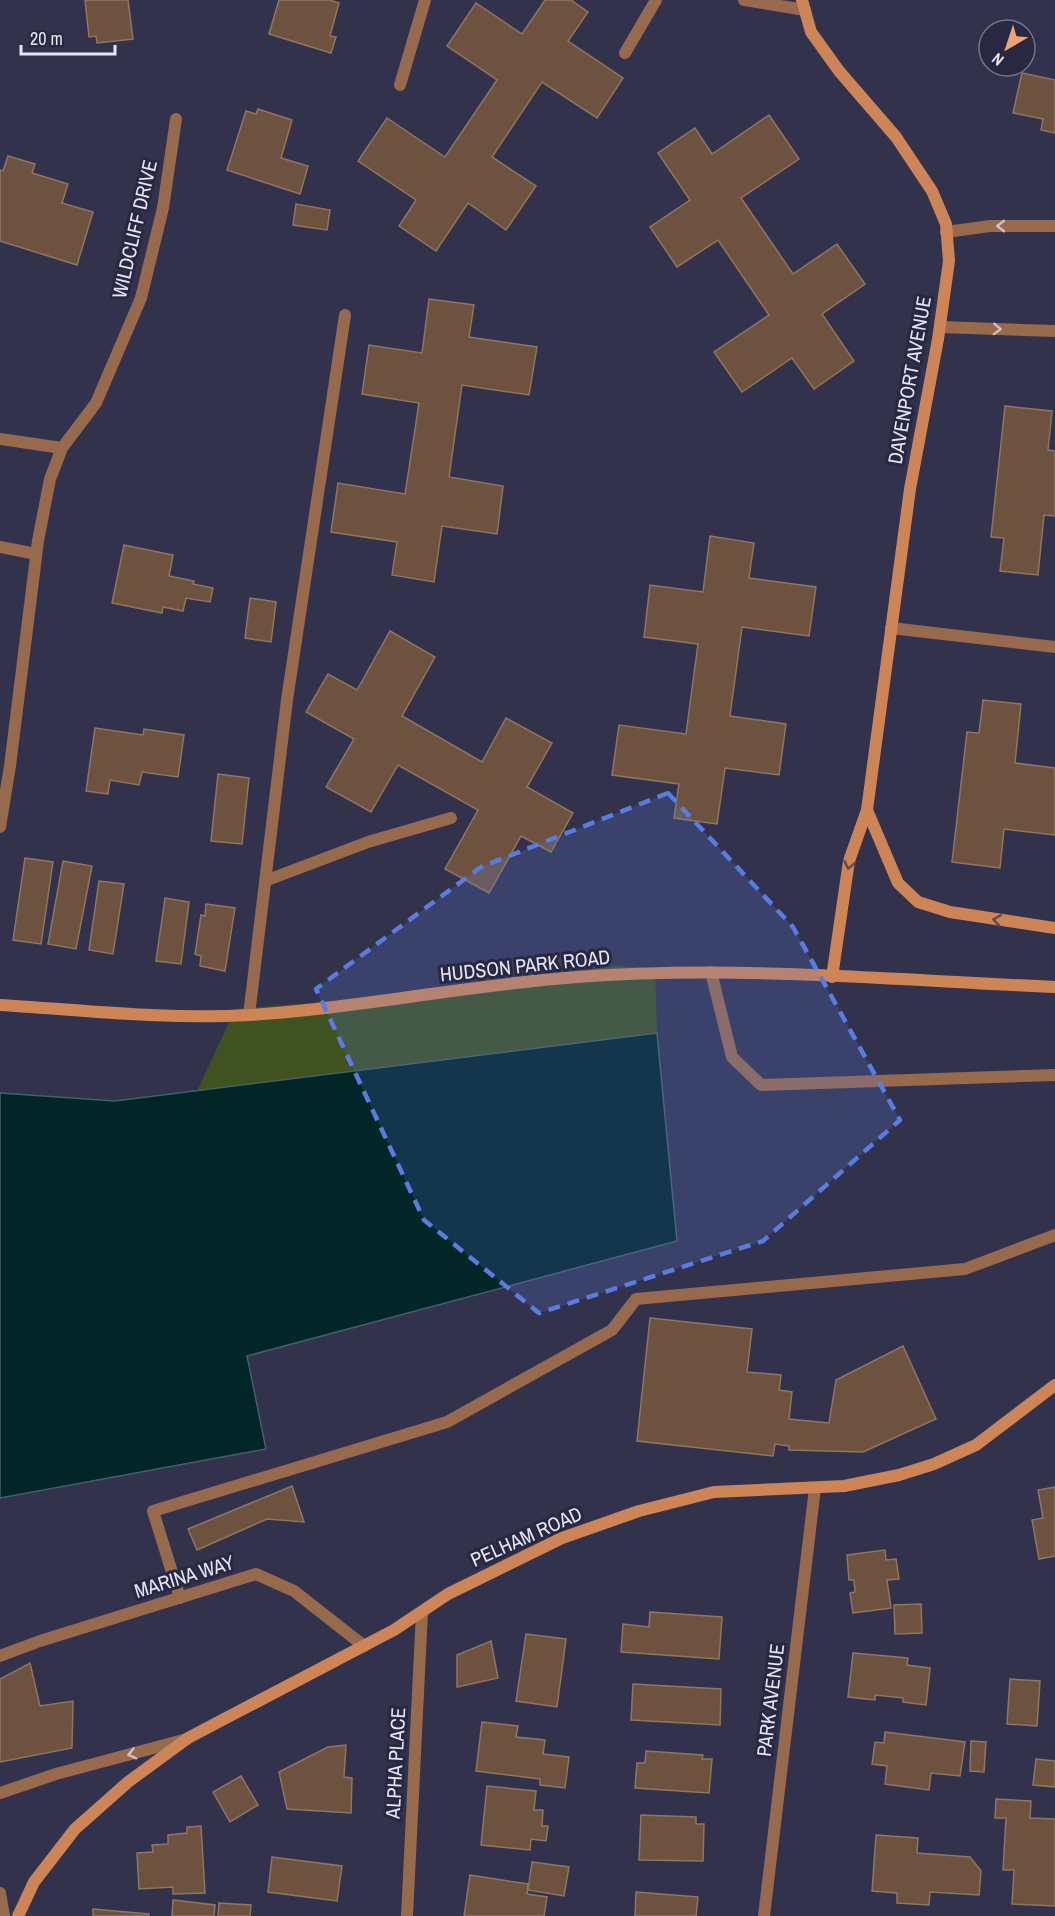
<svg xmlns="http://www.w3.org/2000/svg" width="1055" height="1916" font-family="'Archivo Narrow',sans-serif">
<style>
.green{fill:#3f5220}
.water{fill:#022528;stroke:#465f66;stroke-width:1.5}
.building{fill:#6d533f;stroke:#907560;stroke-width:1.5}
.lines{fill:none;stroke-linecap:round;stroke-linejoin:round}
.lane{stroke:#97694d;stroke-width:12}
.street{stroke:#97694d;stroke-width:12}
.secondary{stroke:#cd8457;stroke-width:12}
.oneway{stroke:#cec0c4}
.oneway2{stroke:#624849}
.marked{fill:#597ce1;fill-opacity:0.2;stroke:#597ce1;stroke-width:4.5;stroke-dasharray:12 8;stroke-linejoin:round}
.labels{text-anchor:middle;dominant-baseline:central;stroke-width:6;stroke-linejoin:round;paint-order:stroke}
.street-label{font-size:20px;fill:#e5e6f7;stroke:#292842}
</style>
<rect width="100%" height="100%" fill="#32324d"/>
<polygon class="green" points="616,966 655,968 657,1033 197,1091 235,1009 371,998"/>
<polygon class="water" points="657,1033 677,1241 247,1356 266,1449 0,1498 0,1093 115,1101"/>
<g class="building">
<polygon points="85,0 128,0 133,39 97,43 96,36 89,37"/>
<polygon points="279,0 329,0 339,3 330,36 336,37 331,53 269,34"/>
<polygon points="545,0 571,0 588,12 568,41 623,78 597,118 542,82 492,157 536,186 506,230 468,203 436,251 399,226 416,200 358,161 387,118 445,157 497,80 447,46 476,3 522,34"/>
<polygon points="1022,73 1055,80 1055,133 1041,130 1043,119 1013,113"/>
<polygon points="258,109 292,120 281,158 308,166 300,194 227,170 246,111 256,114"/>
<polygon points="769,115 799,159 741,198 793,274 837,244 865,284 822,314 854,361 814,389 792,358 742,392 714,352 769,315 718,240 677,267 650,227 690,200 658,153 695,128 712,154"/>
<polygon points="8,156 35,164 32,173 68,184 62,203 93,212 77,265 0,241 0,170 3,171"/>
<polygon points="296,204 330,210 327,230 293,225"/>
<polygon points="429,299 474,305 469,337 537,347 529,395 462,385 449,477 503,486 497,534 442,526 434,582 392,575 397,542 331,532 338,483 405,494 419,403 362,394 369,345 422,353"/>
<polygon points="1005,406 1052,411 1048,450 1055,451 1055,516 1044,515 1038,575 1000,571 1004,538 991,537"/>
<polygon points="710,536 754,543 749,578 816,587 809,636 742,627 730,716 786,724 779,775 725,768 717,824 674,818 679,784 612,775 619,725 686,734 698,644 644,637 650,585 703,592"/>
<polygon points="124,545 173,555 169,576 194,581 193,584 213,588 210,602 186,598 183,611 163,607 162,613 112,603"/>
<polygon points="250,598 276,602 271,642 245,638"/>
<polygon points="390,631 435,657 402,716 482,762 506,718 552,743 527,787 573,813 551,852 521,836 489,893 445,869 478,810 398,765 371,812 326,787 354,739 306,712 328,674 357,690"/>
<polygon points="983,700 1021,704 1015,763 1055,768 1055,835 1004,829 1000,868 952,862 967,732 979,733"/>
<polygon points="95,728 143,735 144,729 184,735 178,777 142,772 139,785 110,780 108,794 86,791"/>
<polygon points="218,774 249,778 242,844 211,841"/>
<polygon points="25,858 53,862 41,944 13,940"/>
<polygon points="63,861 92,866 76,949 48,944"/>
<polygon points="99,881 124,884 113,954 89,950"/>
<polygon points="165,898 189,902 181,964 156,961"/>
<polygon points="206,904 235,908 225,971 200,966 201,956 195,954 201,915 205,916"/>
<polygon points="650,1318 752,1329 747,1372 781,1375 779,1390 792,1392 789,1419 829,1423 836,1380 903,1346 936,1419 863,1452 789,1450 789,1446 775,1444 773,1456 637,1441"/>
<polygon points="292,1486 304,1522 267,1519 197,1550 188,1529"/>
<polygon points="1055,1487 1055,1556 1039,1559 1032,1520 1043,1518 1038,1490"/>
<polygon points="885,1550 886,1560 896,1559 899,1579 887,1580 891,1608 853,1613 850,1593 855,1592 854,1580 849,1580 847,1555"/>
<polygon points="921,1604 922,1633 895,1634 894,1605"/>
<polygon points="650,1612 722,1617 719,1659 621,1652 623,1624 649,1627"/>
<polygon points="526,1634 566,1639 557,1707 516,1701"/>
<polygon points="491,1641 498,1678 457,1687 457,1655"/>
<polygon points="853,1653 908,1658 907,1665 930,1668 926,1705 903,1702 903,1698 875,1695 875,1700 848,1697"/>
<polygon points="30,1663 40,1706 73,1701 72,1748 0,1762 0,1679"/>
<polygon points="1010,1679 1040,1681 1037,1726 1007,1724"/>
<polygon points="633,1684 721,1689 720,1725 631,1720"/>
<polygon points="482,1722 518,1726 516,1737 545,1740 543,1754 569,1757 565,1788 540,1785 540,1779 476,1771"/>
<polygon points="885,1732 965,1742 960,1776 931,1773 929,1790 885,1784 887,1766 872,1764 875,1742 884,1743"/>
<polygon points="971,1741 986,1742 984,1772 970,1771"/>
<polygon points="346,1745 344,1777 352,1778 351,1813 287,1809 279,1772 328,1747"/>
<polygon points="646,1751 703,1755 702,1759 712,1759 709,1793 635,1788 637,1763 645,1763"/>
<polygon points="1036,1759 1055,1761 1055,1787 1033,1785"/>
<polygon points="241,1776 258,1805 230,1822 213,1792"/>
<polygon points="487,1786 536,1791 534,1810 543,1810 542,1826 548,1826 546,1841 531,1839 530,1850 481,1845"/>
<polygon points="996,1799 1031,1801 1030,1818 1055,1819 1055,1906 1012,1904 1014,1870 1003,1870 1006,1818 995,1818"/>
<polygon points="641,1815 696,1817 696,1824 704,1824 703,1861 639,1860"/>
<polygon points="201,1826 205,1893 173,1894 173,1887 139,1889 137,1853 153,1852 152,1845 168,1844 168,1835 187,1833 187,1827"/>
<polygon points="876,1835 918,1838 917,1853 970,1857 981,1871 979,1895 930,1892 929,1905 897,1903 897,1893 872,1891"/>
<polygon points="272,1857 342,1866 337,1901 268,1892"/>
<polygon points="532,1862 569,1867 564,1896 528,1890"/>
<polygon points="470,1875 528,1884 527,1894 547,1897 544,1916 464,1916"/>
<polygon points="636,1892 698,1897 696,1916 635,1916"/>
<polygon points="173,1900 215,1905 214,1916 172,1916"/>
<polygon points="219,1903 251,1905 250,1916 218,1916"/>
<polygon points="93,1909 149,1914 149,1916 93,1916"/>
</g>
<g class="lines">
<g class="lane">
<polyline points="744,0 805,10"/>
<polyline points="625,53 656,0"/>
<polyline points="400,85 425,0"/>
<polyline points="946,232 990,226 1055,226"/>
<polyline points="940,327 1055,331"/>
<polyline points="0,439 62,448"/>
<polyline points="0,547 36,554"/>
<polyline points="891,628 1055,647"/>
<polyline points="265,881 368,842 451,818"/>
<polyline points="711,972 732,1057 761,1085 1055,1075"/>
<polyline points="249,1015 287,700 345,315"/>
<polyline points="180,1598 153,1511 447,1422 612,1330 636,1299 965,1269 1055,1235"/>
<polyline points="0,1656 40,1641 256,1574 294,1591 364,1646"/>
</g>
<g class="street">
<polyline points="0,827 10,766 38,541 50,479 62,448 96,403 141,298 163,208 176,119"/>
<polyline points="0,1793 56,1774 187,1739"/>
<polyline points="0,1893 4,1916"/>
<polyline points="407,1916 422,1612"/>
<polyline points="764,1916 815,1488"/>
</g>
<g class="secondary">
<polyline points="802,0 811,32 839,71 896,137 932,191 946,224 949,261 938,339 910,489 867,810 849,861 832,977"/>
<polyline points="867,810 898,883 918,902 950,912 1055,928"/>
<path d="M0,1005C83,1010 167,1020 250,1015C359,1008 467,985 577,977C736,965 896,980 1055,987"/>
<polyline points="18,1916 34,1882 75,1829 128,1782 188,1738 394,1630 448,1594 562,1538 639,1511 714,1492 844,1486 899,1475 934,1464 976,1445 1055,1385"/>
</g>
</g>
<defs><path id="oneway-chevron" d="M-2-3.5L2.5 0L-2 3.5" fill="none" stroke-width="1.6" stroke-linecap="round" stroke-linejoin="round" transform="scale(1.5)"/></defs>
<g class="oneway">
<use href="#oneway-chevron" transform="translate(1001 226) rotate(-180)"/>
<use href="#oneway-chevron" transform="translate(997 329) rotate(2)"/>
<use href="#oneway-chevron" transform="translate(132 1754) rotate(165)"/>
</g>
<g class="oneway2">
<use href="#oneway-chevron" transform="translate(849 865) rotate(102)"/>
<use href="#oneway-chevron" transform="translate(997 920) rotate(-171)"/>
</g>
<path class="marked" d="M668,793L793,927L900,1120L763,1241L539,1313L424,1220L316,989L481,867Z"/>
<g class="labels">
<g class="street-label">
<text transform="translate(134 229) rotate(-77)">WILDCLIFF DRIVE</text>
<text transform="translate(909 380) rotate(-80)">DAVENPORT AVENUE</text>
<text transform="translate(525 965) rotate(-6)">HUDSON PARK ROAD</text>
<text transform="translate(526 1536) rotate(-24)">PELHAM ROAD</text>
<text transform="translate(184 1576) rotate(-17)">MARINA WAY</text>
<text transform="translate(770 1700) rotate(-83)">PARK AVENUE</text>
<text transform="translate(395 1763) rotate(-87)">ALPHA PLACE</text>
</g>
</g>
<g transform="translate(1007 48) rotate(219)"><circle r="28" fill="#292842" stroke="#74748a" stroke-width="1.5"/>
<path d="M0-4.5L10 22L0 15L-10 22Z" fill="#efa377"/>
<text y="-9" font-size="16" font-weight="bold" text-anchor="middle" fill="#e5e6f7">N</text>
</g>
<path d="M21 45v9h94v-9" fill="none" stroke="#e5e6f7" stroke-width="3"/>
<text x="30" y="45" font-size="18" fill="#e5e6f7" stroke="#292842" stroke-width="4.5" paint-order="stroke">20 m</text>
</svg>
